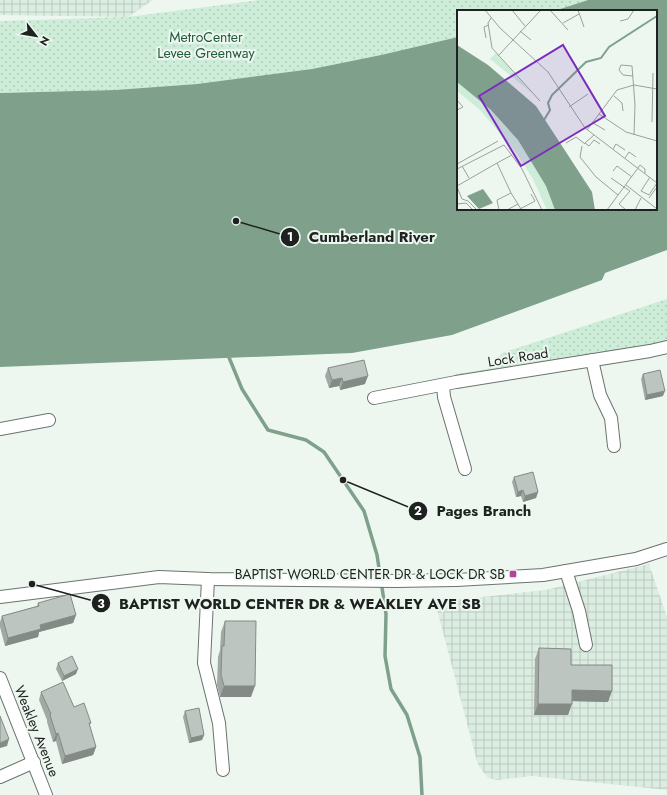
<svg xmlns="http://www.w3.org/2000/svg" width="667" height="795" font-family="Jost,sans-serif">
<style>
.industrial{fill:url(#industrial-grid)}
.park{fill:url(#park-dots)}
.water{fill:#7fa18c}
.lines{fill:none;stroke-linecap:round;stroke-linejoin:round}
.stream{stroke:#7fa18c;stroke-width:3.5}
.minor-casing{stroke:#6a736d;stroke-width:14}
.minor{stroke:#fff;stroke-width:12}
.wall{fill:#a2a9a4}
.shaded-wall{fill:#848a86}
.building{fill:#bcc5bf;stroke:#848a86}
.poi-dot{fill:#b5429c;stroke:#edf7f0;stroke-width:1.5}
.labels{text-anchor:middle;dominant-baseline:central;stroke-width:4;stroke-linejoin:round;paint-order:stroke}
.park-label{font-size:14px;fill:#225b3d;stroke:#edf7f0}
.street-label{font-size:14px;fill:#1d211f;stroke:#edf7f0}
.poi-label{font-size:14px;fill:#1d211f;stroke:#edf7f0;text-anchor:end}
.inset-river{fill:none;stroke:#7fa18c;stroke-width:2}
.inset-road{fill:none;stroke:#9aa19c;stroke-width:1}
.view{fill:#7b2cbf;fill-opacity:0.15;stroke:#7b2cbf;stroke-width:2}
.inset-edge{fill:none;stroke:#1d211f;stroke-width:2}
.leader{fill:none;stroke:#1d211f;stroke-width:1.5}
.callout-dot{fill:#1d211f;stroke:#edf7f0;stroke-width:1.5}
.mark-label{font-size:12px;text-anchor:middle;font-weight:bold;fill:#fff}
.callout-label{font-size:15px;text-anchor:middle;font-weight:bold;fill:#1d211f;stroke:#edf7f0;stroke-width:4;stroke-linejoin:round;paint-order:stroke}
</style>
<defs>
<pattern id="industrial-grid" width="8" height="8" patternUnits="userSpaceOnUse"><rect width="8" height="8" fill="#dbece1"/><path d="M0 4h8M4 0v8" fill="none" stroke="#bccac1"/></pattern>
<pattern id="park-dots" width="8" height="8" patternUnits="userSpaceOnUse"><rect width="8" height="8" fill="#cdedd9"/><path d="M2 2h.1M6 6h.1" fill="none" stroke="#b0cbba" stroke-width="1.8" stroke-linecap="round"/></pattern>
</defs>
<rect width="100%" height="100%" fill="#edf7f0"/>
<g class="industrial">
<polygon points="0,0 153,0 128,17 0,15"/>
<polygon points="649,564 667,617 667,790 532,776 497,780 488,778 478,765 435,602 546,590"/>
</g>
<g class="park">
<polygon points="259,0 588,0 554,11 458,11 458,37 381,55 312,69 197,84 115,90 0,93 0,21 128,17"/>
<polygon points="667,299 667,347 456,382 456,374 488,369 502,353"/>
</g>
<polygon class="water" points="588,0 667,0 667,250 605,273 602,280 452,335 352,353 0,367 0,93 115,90 197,84 312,69 381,55 458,37 458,209 656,209 656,11 554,11"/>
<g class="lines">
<polyline class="stream" points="228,355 242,389 268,430 306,440 324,452 364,511 377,555 386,614 385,656 391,689 407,715 420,757 422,795"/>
<defs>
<g id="minor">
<polyline points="592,360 600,395 611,418 614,446"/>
<polyline points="443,385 444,397 465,469"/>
<polyline points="374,398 456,382 650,351 667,347"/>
<polyline points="0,429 49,420"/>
<polyline points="566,571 579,611 586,645"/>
<polyline points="208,579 204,663 219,723 223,770"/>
<polyline points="0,597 159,577 208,579 395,581 456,580 543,575 636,559 667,549"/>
<polyline points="0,678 46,795"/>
<polyline points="0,777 34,762"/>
</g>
</defs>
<use href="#minor" class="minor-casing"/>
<use href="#minor" class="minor"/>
</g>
<g class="wall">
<polygon points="328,368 365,384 340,390 339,386 329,388 325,376"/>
<polygon points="643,374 663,396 645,400 641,379"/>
<polygon points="514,477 538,492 536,498 523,502 521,496 516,497 512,482"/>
<polygon points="38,603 76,615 73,623 39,632 38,637 5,646 0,627 0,622 2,616 37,606"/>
<polygon points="225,621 251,697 220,697 217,685 218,657 220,650 221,632"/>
<polygon points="539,648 571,665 608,702 572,701 568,715 534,715 535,659"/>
<polygon points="58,663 76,674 62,681 56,669"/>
<polygon points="41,692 91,723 89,726 96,747 93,755 62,764 56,741 53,742 47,722 47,720 39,700"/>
<polygon points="185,711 204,735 202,740 189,743 183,717"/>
</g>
<g class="shaded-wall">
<polygon points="368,376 365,384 340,390 343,382"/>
<polygon points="342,378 339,386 329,388 332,380"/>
<polygon points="665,391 663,396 645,400 647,395"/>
<polygon points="523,490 521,496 516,497 518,492"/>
<polygon points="538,492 536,498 523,502 525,496"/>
<polygon points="76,615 73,623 39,632 38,637 5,646 8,638 40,625"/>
<polygon points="78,669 76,674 62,681 64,676"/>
<polygon points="224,686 255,686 251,697 220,697"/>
<polygon points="572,690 612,691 608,702 568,701"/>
<polygon points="538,704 572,704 568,715 534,715"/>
<polygon points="58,733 56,741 53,742 56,734"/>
<polygon points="204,735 202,740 189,743 191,738"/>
<polygon points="9,739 7,746 0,748 0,743"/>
<polygon points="96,747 93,755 62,764 65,756"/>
</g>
<g class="building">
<polygon points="364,360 368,376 343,382 342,378 332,380 328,368"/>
<polygon points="660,370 665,391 647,395 643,374"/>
<polygon points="533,472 538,492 525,496 523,490 518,492 514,477"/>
<polygon points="70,594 76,615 40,625 41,629 8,638 2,616 39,606 38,603"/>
<polygon points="225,621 256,621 255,686 224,686 221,675 222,646 224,646"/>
<polygon points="539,648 571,649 571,665 612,665 612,691 572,690 572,704 538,704"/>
<polygon points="72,656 78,669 64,676 58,663"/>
<polygon points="63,682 74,707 84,703 91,723 89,723 96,747 65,756 58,733 56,734 50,715 51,714 41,692"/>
<polygon points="199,708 204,735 191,738 185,711"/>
<polygon points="0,716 9,739 0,743"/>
</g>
<rect class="poi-dot" x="509" y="570" width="8" height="8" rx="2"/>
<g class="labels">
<g class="park-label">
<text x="206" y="37">MetroCenter<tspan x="206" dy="16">Levee Greenway</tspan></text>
</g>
<g class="street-label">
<text transform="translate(518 357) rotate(-9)">Lock Road</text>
<text transform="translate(37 731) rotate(68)">Weakley Avenue</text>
</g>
<g class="poi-label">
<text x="505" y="574">BAPTIST WORLD CENTER DR &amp; LOCK DR SB</text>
</g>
</g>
<g transform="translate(457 10)">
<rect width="200" height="200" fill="#edf7f0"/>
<path d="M39,43L76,84L33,49ZM0,72L34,100L61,130L89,176L98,200H90L76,169L58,141L23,100L0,81Z" fill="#cdedd9"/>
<path d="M0,35L31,55L79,96L135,182L138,200H98L89,176L61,130L34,100L0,72ZM26,179L36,193L22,199L10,186Z" fill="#7fa18c"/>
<path class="inset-river" d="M87,110L93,100L91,93L95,85L129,52L144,48L152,37L200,6"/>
<path class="inset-road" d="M28,0L43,18L91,62L128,118L200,173M55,0L68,16M93,0L111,20M121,0L127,17M34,8L31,13L35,38L83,91M163,11L171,9L177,0M106,13L122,4M63,21L74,30M29,28L27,17L32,15M41,46L84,0M176,66L166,65L162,60L164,55L175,56L178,95L177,125M157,86L165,93L166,101M0,90L6,97L0,100M112,97L131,84M142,104L169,122L200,131M195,112L196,63M136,113L148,120M130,120L160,80L177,75L200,79M137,125L128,133L132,136L137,130L143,134M109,133L119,127L128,134M125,136L123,147L139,167L161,185M156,139L159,134L168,140M168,148L172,142L179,147M40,153L55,145M0,154L41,131M5,156L12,168M181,158L183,155L188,159V163M0,159L47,135L65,159L85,200M156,161L160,156L175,167M193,167L184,181L192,185L200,173M154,168L167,177M169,175L200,199M0,176L40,153L54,183L40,190L42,200M0,177L5,189L11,191L20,200M167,177L173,181L162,194L169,200M54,183L64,199M192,188L200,177M0,194L9,193L16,200M50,200L61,194M61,200L78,191L74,184M150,200L181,158M178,200L184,188"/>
<path class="view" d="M106,35L148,106L64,156L22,86Z"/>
<rect width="200" height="200" class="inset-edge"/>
</g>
<path class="leader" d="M236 221L290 237M343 480L418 511M32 584L101 603"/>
<g class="callout-dot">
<circle cx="236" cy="221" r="4"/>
<circle cx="343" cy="480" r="4"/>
<circle cx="32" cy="584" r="4"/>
<circle cx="290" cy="237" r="10"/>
<circle cx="418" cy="511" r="10"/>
<circle cx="101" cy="603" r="10"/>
</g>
<g class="mark-label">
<text x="290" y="241">1</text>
<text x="418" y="515">2</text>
<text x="101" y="608">3</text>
</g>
<g class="callout-label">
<text x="372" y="242">Cumberland River</text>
<text x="484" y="516">Pages Branch</text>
<text x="300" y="609">BAPTIST WORLD CENTER DR &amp; WEAKLEY AVE SB</text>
</g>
<g transform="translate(36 36) rotate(121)" stroke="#edf7f0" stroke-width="3" paint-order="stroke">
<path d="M0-3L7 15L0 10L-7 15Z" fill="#1d211f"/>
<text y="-6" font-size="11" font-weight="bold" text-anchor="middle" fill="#1d211f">N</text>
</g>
</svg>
